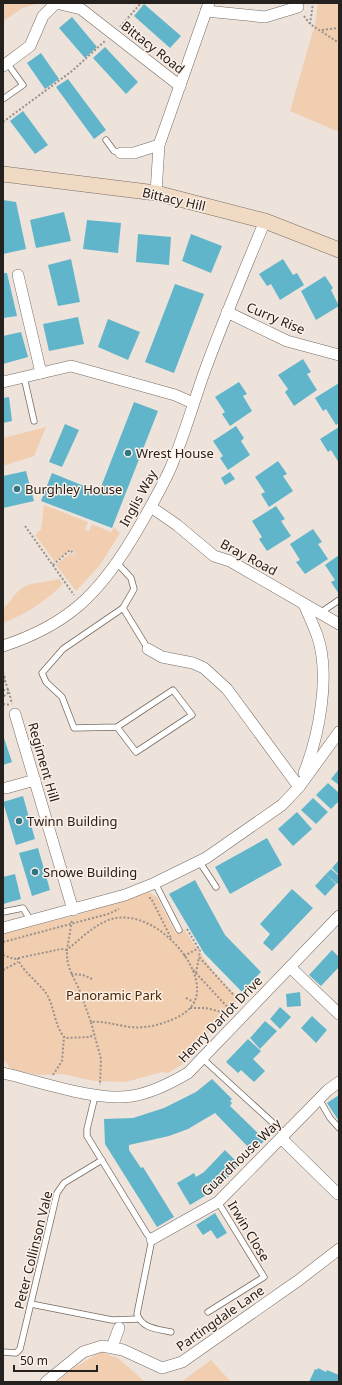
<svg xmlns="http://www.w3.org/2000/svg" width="342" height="1385" font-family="'Noto Sans',sans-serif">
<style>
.green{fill:#f2ceb1}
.building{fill:#61b5ca}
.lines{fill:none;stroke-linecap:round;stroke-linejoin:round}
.lane-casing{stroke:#756c64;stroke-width:7}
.street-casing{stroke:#756c64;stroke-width:12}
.secondary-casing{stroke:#756c64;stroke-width:16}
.path{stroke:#99918b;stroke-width:2;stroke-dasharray:2 2;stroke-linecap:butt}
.lane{stroke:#fff;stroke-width:5.5}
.street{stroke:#fff;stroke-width:11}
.secondary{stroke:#f1dac3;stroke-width:15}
.poi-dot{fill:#317585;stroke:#fcf0e7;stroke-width:1.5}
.labels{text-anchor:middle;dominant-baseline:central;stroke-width:3;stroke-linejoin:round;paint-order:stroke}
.street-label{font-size:13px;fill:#25211e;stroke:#fcf0e7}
.poi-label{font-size:13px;fill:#25211e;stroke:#fcf0e7;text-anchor:start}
.park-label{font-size:13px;fill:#4a2702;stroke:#fcf0e7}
</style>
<rect width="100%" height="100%" fill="#eee3da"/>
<g class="green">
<polygon points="3,3 39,3 23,8 3,21"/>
<polygon points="318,3 339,3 339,132 290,111 315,24"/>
<polygon points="46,427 34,456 3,466 3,438"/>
<polygon points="44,505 88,522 85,530 89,531 92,524 111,532 114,527 120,533 100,565 76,591 56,565 70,553 74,556 76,553 70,549 65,554 55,562 35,535 41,529"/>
<path d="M59,579L63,584C46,601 26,614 3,623V609C10,602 15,593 22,588C32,581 47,583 59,579Z"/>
<path d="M149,892L157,897L176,934L184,929C200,954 217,978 239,998L224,1017L192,1050L190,1057L186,1062L168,1073L162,1072L126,1082L94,1081L62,1074L39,1075L18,1071L11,1069L3,1059V934L80,914Z"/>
<polygon points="100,1352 118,1358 145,1382 57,1382 71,1370"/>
<polygon points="211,1360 231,1382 181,1382"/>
</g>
<g class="building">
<polygon points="144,4 181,36 170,48 134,16"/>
<polygon points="72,17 97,47 85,58 59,28"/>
<polygon points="105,47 138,82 126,94 93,58"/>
<polygon points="41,53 59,79 45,89 27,63"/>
<polygon points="68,79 106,130 94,139 56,87"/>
<polygon points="23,111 48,145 35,154 10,121"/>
<polygon points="3,200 16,202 26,249 3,254"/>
<polygon points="64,212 71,241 36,248 30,220"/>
<polygon points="87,220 121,223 118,253 83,249"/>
<polygon points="138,234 171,237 169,265 136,262"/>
<polygon points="191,234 222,246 211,273 182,261"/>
<polygon points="71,259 80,302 58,306 48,265"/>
<polygon points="283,259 293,275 297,273 304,285 280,300 271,284 267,286 259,274"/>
<polygon points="3,273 7,273 17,316 3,318"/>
<polygon points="325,276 333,288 331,290 339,306 316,320 301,291"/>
<polygon points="175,284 204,294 174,373 145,362"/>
<polygon points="78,317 84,344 49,351 43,324"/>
<polygon points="108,319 140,332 128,360 98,347"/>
<polygon points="21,332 28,357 3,364 3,336"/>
<polygon points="303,359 311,372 307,374 317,390 294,406 285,392 288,389 278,375"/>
<polygon points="239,382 247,394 243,396 252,411 230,426 222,414 225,412 215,397"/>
<polygon points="339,383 339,423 336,425 326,409 323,411 315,398"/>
<polygon points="9,397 12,421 3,423 3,398"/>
<polygon points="134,402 158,411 112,528 41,501 52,473 99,492"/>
<polygon points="65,424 79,430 62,467 49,462"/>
<polygon points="236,426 244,438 241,441 250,455 228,470 220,458 223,456 213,441"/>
<polygon points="339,427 339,463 331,450 328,452 320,439"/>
<polygon points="278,461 287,474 283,476 293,491 269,507 261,494 265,492 255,477"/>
<polygon points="26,471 34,501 3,508 3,476"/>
<polygon points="230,472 235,479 225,485 221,478"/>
<polygon points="276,506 285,519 281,521 291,536 267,551 259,539 262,537 252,521"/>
<polygon points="313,529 322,542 318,544 328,559 305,574 296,562 300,560 290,544"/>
<polygon points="339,555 339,594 331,582 335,580 325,565"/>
<polygon points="3,735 12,762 3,765"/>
<polygon points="339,769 339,785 331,779"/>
<polygon points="328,783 339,793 339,801 331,809 316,795"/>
<polygon points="23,796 35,839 16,845 3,802"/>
<polygon points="313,798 328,812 316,824 301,810"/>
<polygon points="297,812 312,829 293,846 278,829"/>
<polygon points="267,838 282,865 230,894 215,867"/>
<polygon points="38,848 50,890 32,896 19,853"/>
<polygon points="339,860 339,875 332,868"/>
<polygon points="331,869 339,876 339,881 337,884 326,874"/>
<polygon points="15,874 21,899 3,904 3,877"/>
<polygon points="326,874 336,884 325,896 315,886"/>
<polygon points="195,880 225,935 261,972 242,992 204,953 169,894"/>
<polygon points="292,889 313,908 272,951 263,943 270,934 260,924"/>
<polygon points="332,950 339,957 339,967 321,986 309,975"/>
<polygon points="300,992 301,1006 287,1007 286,994"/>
<polygon points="280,1007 291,1017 280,1029 270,1019"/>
<polygon points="312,1016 327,1030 316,1043 301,1028"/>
<polygon points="265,1021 277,1031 260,1049 250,1038"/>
<polygon points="248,1039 261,1051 253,1059 265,1071 254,1082 241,1070 238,1073 226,1062"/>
<polygon points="212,1079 232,1099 230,1101 232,1103 230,1106 265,1140 253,1152 215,1113 188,1129 169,1136 129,1145 129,1150 141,1168 143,1167 174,1217 157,1227 105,1144 104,1119 133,1118 164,1108 196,1092"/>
<polygon points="339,1095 339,1121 327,1103"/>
<polygon points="225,1150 240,1165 218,1188 190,1205 177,1183 194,1173 196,1177 204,1172"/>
<polygon points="215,1213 227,1233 217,1239 211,1230 203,1235 196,1225"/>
<polygon points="318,1368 326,1372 327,1370 339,1375 339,1382 309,1382 315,1369 317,1370"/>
</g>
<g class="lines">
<defs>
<g id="lane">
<polyline points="3,99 23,85 7,63"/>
<polyline points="106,140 114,151 121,153"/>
<polyline points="24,377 34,421"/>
<polyline points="117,563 131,578 134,589 123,608 63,649 42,673 46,682 62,697 74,728 117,727 173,690 192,715 136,752 117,727"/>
<polyline points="123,608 148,649"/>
<polyline points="320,613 339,600"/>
<polyline points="199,861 216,887"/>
<polyline points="155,883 179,930"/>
<polyline points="3,912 23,908 31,921"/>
<polyline points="202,1058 285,1134"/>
<path d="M95,1096L87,1129V1136L147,1234L152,1239L137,1314C142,1329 158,1329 171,1332"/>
<polyline points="319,1099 330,1118 339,1128"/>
<polyline points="31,1304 112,1320 139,1319"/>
<polyline points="208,1312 264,1277 218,1202"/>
<polyline points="3,1352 16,1353 20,1349 57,1193 64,1183 102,1160"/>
</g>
<g id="street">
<polyline points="206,11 265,17 298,7"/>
<polyline points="3,66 30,46 43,16 56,3 81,9 180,86"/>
<polyline points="121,153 134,153 159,145"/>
<polyline points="156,193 159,145 209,3"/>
<polyline points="18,275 41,373"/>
<polyline points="227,312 287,341 339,355"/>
<polyline points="3,382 71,366 175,395 193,403"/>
<polyline points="151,507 177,525 214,556 230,561 339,624"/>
<path d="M304,604C308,614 313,624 317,635C331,674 319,736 304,773"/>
<path d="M3,646C67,625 98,595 132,539C146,515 160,492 171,467C184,436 193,404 204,373C223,321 244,271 265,221"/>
<polyline points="148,649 162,657 193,663 204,668 227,689 299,787"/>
<polyline points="15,714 73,910"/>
<polyline points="6,788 35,780"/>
<polyline points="3,928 125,895 155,883 206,858 282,805 299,787 339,732"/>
<polyline points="290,967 339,1014"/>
<path d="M3,1073C38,1081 97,1102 132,1096C151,1093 171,1083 188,1073L339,916"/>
<polyline points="281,1138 338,1194"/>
<polyline points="152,1239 218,1202 328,1090 339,1082"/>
<polyline points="112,1347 119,1328"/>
<polyline points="46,1382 83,1352 102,1346 123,1350 162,1368 182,1362 299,1280 339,1249"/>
</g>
<polyline id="secondary" points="3,174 156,193 265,221 339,250"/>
</defs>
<use href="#lane" class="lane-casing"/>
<use href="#street" class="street-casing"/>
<use href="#secondary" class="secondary-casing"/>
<g class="path">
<polyline points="304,16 310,24 339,43"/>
<polyline points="310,24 313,3"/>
<polyline points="120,27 141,3"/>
<polyline points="322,30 339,28"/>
<polyline points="3,122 72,71 105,41"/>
<polyline points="25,526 74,595"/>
<polyline points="53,565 70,550 74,554"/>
<polyline points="3,672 5,678"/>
<polyline points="3,678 5,680 3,683"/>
<polyline points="5,680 8,690"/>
<polyline points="3,690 8,690 9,692 3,697"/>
<polyline points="9,692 12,704"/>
<polyline points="3,704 10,705"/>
<polyline points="149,898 151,898 171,938"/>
<polyline points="187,929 200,951 199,957 240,1002"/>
<polyline points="3,942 108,914 119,909"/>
<path d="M3,955L14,959L61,949L67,950C66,966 73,976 79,989C83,1000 87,1011 91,1022C103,1021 112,1024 124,1026C137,1029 153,1027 166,1022C174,1019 184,1015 190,1008C219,979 154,900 106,921C91,928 79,940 67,950L72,920"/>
<polyline points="184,956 199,948"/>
<path d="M18,958C19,968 39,983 46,993C55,1007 54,1026 65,1038L90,1037L94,1034"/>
<polyline points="3,970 18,962"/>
<polyline points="193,970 232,1012"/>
<polyline points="196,973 199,957"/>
<polyline points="71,974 83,975 92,979"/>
<polyline points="186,998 194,1002"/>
<polyline points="190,1008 206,1008 230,1014"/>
<polyline points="91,1022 101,1059 100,1085"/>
<polyline points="53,1075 62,1061 64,1037"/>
</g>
<use href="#lane" class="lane"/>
<use href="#street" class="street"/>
<use href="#secondary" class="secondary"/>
</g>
<g class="poi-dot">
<circle cx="128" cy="453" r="4"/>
<circle cx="17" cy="489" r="4"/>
<circle cx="19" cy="821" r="4"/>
<circle cx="35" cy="872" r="4"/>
</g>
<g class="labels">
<g class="street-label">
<text transform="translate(153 47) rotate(38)">Bittacy Road</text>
<text transform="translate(174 199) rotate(13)">Bittacy Hill</text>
<text transform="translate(276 318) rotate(23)">Curry Rise</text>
<text transform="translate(138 498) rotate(-61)">Inglis Way</text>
<text transform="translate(249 557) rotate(28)">Bray Road</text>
<text transform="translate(44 762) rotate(74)">Regiment Hill</text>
<text transform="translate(220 1019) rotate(-46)">Henry Darlot Drive</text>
<text transform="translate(241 1157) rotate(-44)">Guardhouse Way</text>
<text transform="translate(249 1231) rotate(59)">Irwin Close</text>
<text transform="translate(33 1250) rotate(-76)">Peter Collinson Vale</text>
<text transform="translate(220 1318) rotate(-35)">Partingdale Lane</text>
</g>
<g class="poi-label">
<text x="136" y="453">Wrest House</text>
<text x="25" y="489">Burghley House</text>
<text x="27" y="821">Twinn Building</text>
<text x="43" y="872">Snowe Building</text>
</g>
<g class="park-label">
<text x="114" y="995">Panoramic Park</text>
</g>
</g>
<rect width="342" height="1385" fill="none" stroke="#25211e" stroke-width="8"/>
<path d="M14 1365v6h83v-6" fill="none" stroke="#25211e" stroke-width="2"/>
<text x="20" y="1365" font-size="12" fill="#25211e" stroke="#fcf0e7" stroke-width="3" paint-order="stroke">50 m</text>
</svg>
